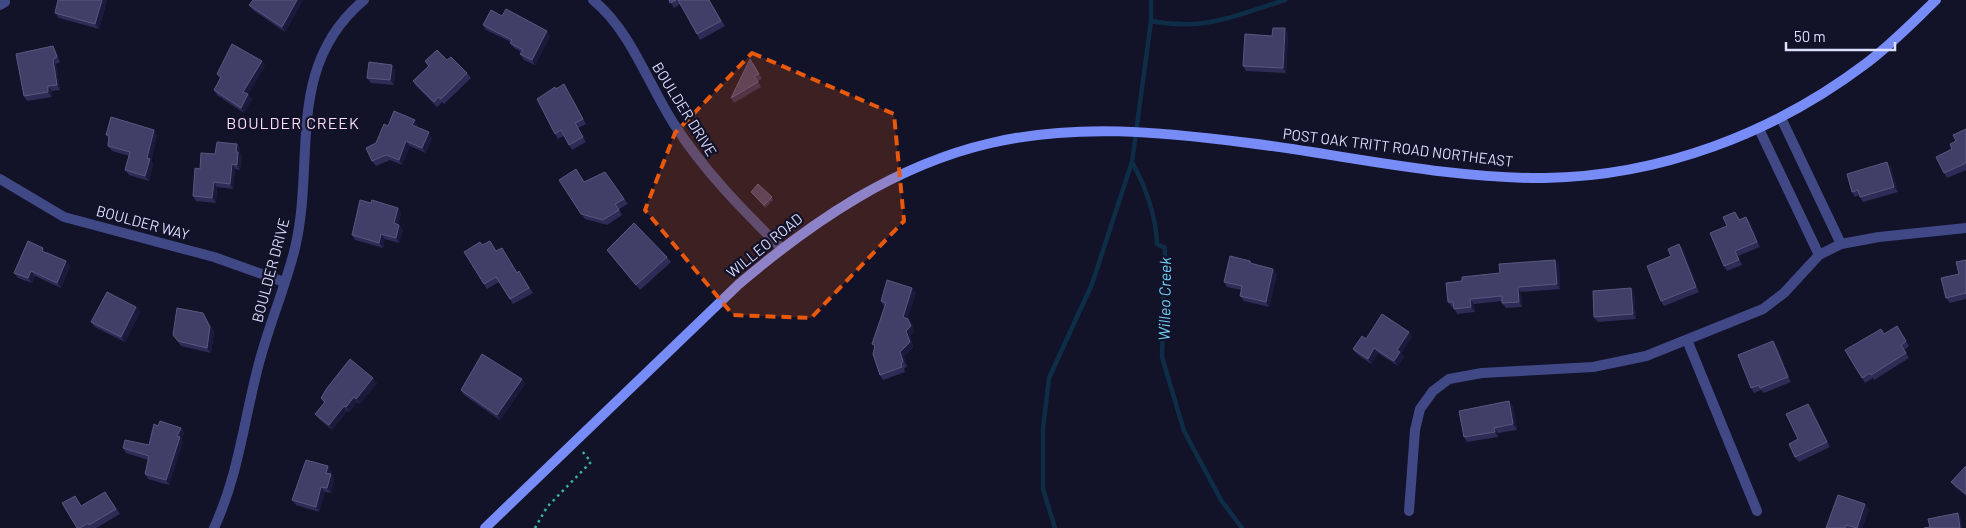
<svg xmlns="http://www.w3.org/2000/svg" width="1966" height="528" font-family="Barlow,sans-serif">
<style>
.lines{fill:none;stroke-linecap:round;stroke-linejoin:round}
.stream{stroke:#0e2d47;stroke-width:4.5}
.path{stroke:#37b698;stroke-width:2.5;stroke-dasharray:2.5 4;stroke-linecap:butt}
.street{stroke:#404986;stroke-width:10}
.secondary{stroke:#788cf8;stroke-width:10}
.wall{fill:#2d2c56}
.shaded-wall{fill:#1a1a3c}
.building{fill:#403f68;stroke:#58587f}
.marked{fill:#e8590c;fill-opacity:0.2;stroke:#e8590c;stroke-width:4;stroke-dasharray:10 6;stroke-linejoin:round}
.labels{text-anchor:middle;dominant-baseline:central;stroke-width:4.5;stroke-linejoin:round;paint-order:stroke}
.street-label{font-size:15px;fill:#dcdefd;stroke:#121229}
.neighbourhood-label{font-size:16px;letter-spacing:1px;fill:#fddef8;stroke:#121229}
.water-label{font-size:16px;font-style:italic;fill:#70d1f8;stroke:#121229}
</style>
<rect width="100%" height="100%" fill="#121229"/>
<g class="lines">
<g class="stream">
<path d="M1151,0V21L1132,162C1145,186 1156,216 1157,244L1165,248L1162,357L1184,431L1221,500L1242,528"/>
<path d="M1151,21C1206,31 1234,16 1285,0"/>
<polyline points="1055,528 1043,489 1043,428 1049,378 1092,284 1132,162"/>
</g>
<polyline class="path" points="535,528 547,507 591,462 582,451"/>
<g class="street">
<path d="M593,0C631,31 648,84 674,124C704,171 742,209 781,248"/>
<polyline points="0,5 5,2"/>
<polyline points="1781,118 1841,244"/>
<polyline points="1759,129 1819,255"/>
<polyline points="0,179 64,217 214,257 284,282"/>
<polyline points="1687,340 1757,511"/>
<polyline points="1409,511 1415,430 1420,409 1433,391 1449,379 1482,373 1593,367 1646,356 1763,309 1784,293 1819,255 1841,244 1879,237 1966,228"/>
<path d="M214,528C238,476 243,426 257,371C267,329 285,289 295,248C316,160 284,67 364,0"/>
</g>
<path class="secondary" d="M485,528L739,284C813,221 895,165 991,143C1077,123 1162,132 1249,143C1345,155 1448,179 1545,178C1660,176 1772,134 1864,65C1890,46 1912,23 1936,0"/>
</g>
<g class="wall">
<polygon points="58,0 107,0 99,29 59,18 55,13"/>
<polygon points="253,0 303,0 285,32 253,10 249,5"/>
<polygon points="669,0 709,0 725,26 700,40 680,4 674,8"/>
<polygon points="502,16 550,36 535,65 524,60 520,54 521,52 514,48 510,43 511,42 486,30 483,25"/>
<polygon points="1288,33 1286,73 1246,71 1243,66 1272,36"/>
<polygon points="53,46 56,51 60,62 56,64 60,90 52,91 52,97 27,101 24,96"/>
<polygon points="447,60 467,73 471,78 444,104 442,102 437,107 416,86 413,81 428,66 425,61"/>
<polygon points="754,64 762,79 758,81 761,87 734,103 731,98"/>
<polygon points="265,66 248,94 252,99 244,113 217,95 214,90 220,79 217,74"/>
<polygon points="395,70 394,85 371,83 367,78"/>
<polygon points="564,84 586,124 578,128 586,142 572,150 564,136 558,139 555,134 556,89"/>
<polygon points="418,125 417,127 432,137 426,153 410,146 402,165 390,160 376,166 372,161 376,143 388,126"/>
<polygon points="1966,129 1966,170 1947,178 1944,173 1952,149 1956,141"/>
<polygon points="154,130 157,135 151,161 153,164 149,181 129,175 125,170 129,156 112,151 108,146 109,138 106,135"/>
<polygon points="237,144 240,149 240,154 242,157 240,170 235,169 233,189 217,187 216,203 196,201 193,196 200,169 215,154"/>
<polygon points="1887,162 1891,167 1898,192 1863,202 1859,195 1855,197 1852,192"/>
<polygon points="605,172 628,204 619,209 622,215 607,225 585,219 559,180 584,182"/>
<polygon points="751,192 772,197 773,200 765,208"/>
<polygon points="371,203 398,208 401,213 398,224 399,225 403,230 399,243 385,239 383,248 355,240 352,235"/>
<polygon points="1739,217 1740,220 1746,217 1750,222 1760,247 1738,256 1742,265 1727,271 1724,266 1727,226"/>
<polygon points="482,245 496,251 505,253 517,272 519,271 533,293 513,304 499,282 487,289 484,284"/>
<polygon points="1683,249 1699,292 1664,306 1661,301 1671,256"/>
<polygon points="607,250 667,257 671,262 640,290"/>
<polygon points="47,252 66,261 70,266 61,288 35,276 32,283 18,278 14,273"/>
<polygon points="1966,260 1966,299 1950,303 1946,298"/>
<polygon points="1250,261 1252,264 1277,274 1269,307 1244,301 1240,296 1242,290 1227,287 1224,282"/>
<polygon points="1559,265 1560,289 1521,292 1522,307 1506,308 1502,303 1502,301 1474,304 1475,312 1457,314 1454,307 1452,307 1448,302 1462,281 1500,273"/>
<polygon points="912,288 916,293 907,319 912,324 914,331 910,336 913,347 904,357 907,366 904,369 905,372 883,380 880,375 875,347 872,344 884,307 881,301"/>
<polygon points="1631,288 1634,293 1636,319 1598,322 1594,317"/>
<polygon points="136,307 140,312 125,342 95,327 91,322"/>
<polygon points="203,313 214,332 211,353 181,346 173,335"/>
<polygon points="1897,326 1909,346 1904,350 1909,358 1874,380 1873,378 1865,383 1862,378 1885,334"/>
<polygon points="1409,332 1412,337 1401,353 1404,357 1398,366 1378,353 1371,364 1357,354 1353,349 1366,339"/>
<polygon points="1777,346 1791,382 1764,393 1761,390 1754,393 1751,388"/>
<polygon points="522,379 525,384 500,420 464,395 461,390"/>
<polygon points="377,383 360,404 357,402 349,412 347,411 332,430 319,419 315,414 324,403 321,398"/>
<polygon points="1808,404 1812,409 1830,447 1799,462 1795,457 1798,439"/>
<polygon points="1513,406 1517,430 1498,433 1498,437 1467,442 1464,437"/>
<polygon points="158,426 181,428 184,433 181,439 183,442 169,485 148,479 145,474 148,460 126,453 123,448 149,445"/>
<polygon points="1966,466 1966,496 1955,487 1951,482"/>
<polygon points="332,471 331,474 334,479 331,493 325,492 319,512 296,505 292,500"/>
<polygon points="105,492 120,514 96,528 77,528 82,506"/>
<polygon points="1869,509 1862,528 1826,528"/>
</g>
<g class="shaded-wall">
<polygon points="102,0 107,0 99,29 95,24"/>
<polygon points="297,0 303,0 285,32 282,27"/>
<polygon points="1285,28 1288,33 1286,73 1283,68"/>
<polygon points="547,31 550,36 535,65 532,60"/>
<polygon points="53,46 56,51 60,62 57,57"/>
<polygon points="53,59 56,64 60,90 57,85"/>
<polygon points="262,61 265,66 247,97 243,92"/>
<polygon points="392,65 395,70 394,85 390,80"/>
<polygon points="48,86 52,91 52,97 48,92"/>
<polygon points="248,94 252,99 244,113 241,108"/>
<polygon points="415,120 418,125 416,130 412,125"/>
<polygon points="154,130 157,135 151,161 153,164 149,181 145,176 147,158"/>
<polygon points="429,132 432,137 426,153 422,148"/>
<polygon points="406,141 410,146 402,165 399,160"/>
<polygon points="237,144 240,149 240,154 242,157 240,170 237,165 236,152"/>
<polygon points="1887,162 1891,167 1898,192 1894,187"/>
<polygon points="232,164 235,169 233,189 230,184"/>
<polygon points="214,182 217,187 216,203 212,198"/>
<polygon points="398,208 401,213 397,228 394,223"/>
<polygon points="1746,217 1750,222 1760,247 1757,242"/>
<polygon points="399,225 403,230 399,243 396,238"/>
<polygon points="381,234 385,239 383,248 379,243"/>
<polygon points="1679,244 1683,249 1699,292 1696,287"/>
<polygon points="1735,251 1738,256 1742,265 1739,260"/>
<polygon points="1555,260 1559,265 1560,289 1557,284"/>
<polygon points="66,261 70,266 61,288 57,283"/>
<polygon points="1273,269 1277,274 1269,307 1266,302"/>
<polygon points="31,271 35,276 32,283 28,278"/>
<polygon points="1518,287 1521,292 1522,307 1519,302"/>
<polygon points="912,288 916,293 906,322 903,317"/>
<polygon points="1631,288 1634,293 1636,319 1633,314"/>
<polygon points="1470,299 1474,304 1475,312 1471,307"/>
<polygon points="136,307 140,312 125,342 121,337"/>
<polygon points="203,313 214,332 211,353 207,348"/>
<polygon points="908,319 912,324 914,331 910,336 913,347 904,357 907,366 903,361 900,352 906,331"/>
<polygon points="1409,332 1412,337 1401,353 1404,357 1398,366 1394,361 1397,350"/>
<polygon points="1773,341 1777,346 1791,382 1788,377"/>
<polygon points="1374,348 1378,353 1371,364 1368,359"/>
<polygon points="373,378 377,383 360,404 356,399"/>
<polygon points="522,379 525,384 500,420 497,415"/>
<polygon points="354,397 357,402 349,412 346,407"/>
<polygon points="1509,401 1513,406 1517,430 1513,424"/>
<polygon points="1808,404 1812,409 1830,447 1827,442"/>
<polygon points="344,406 347,411 332,430 329,425"/>
<polygon points="181,428 184,433 181,439 183,442 169,485 166,480 177,436"/>
<polygon points="1494,428 1498,433 1498,437 1495,432"/>
<polygon points="328,466 332,471 331,474 334,479 331,493 327,488 326,473"/>
<polygon points="321,487 325,492 319,512 316,507"/>
<polygon points="1865,504 1869,509 1862,528 1857,528"/>
<polygon points="1958,513 1961,518 1963,528 1960,528"/>
</g>
<g class="building">
<polygon points="58,0 102,0 95,24 55,13"/>
<polygon points="253,0 297,0 282,27 249,5"/>
<polygon points="669,0 676,0 670,3"/>
<polygon points="678,0 709,0 721,21 697,34"/>
<polygon points="506,9 547,31 532,60 520,54 523,50 510,43 512,40 483,25 491,10 502,16"/>
<polygon points="1273,28 1285,28 1283,68 1243,66 1245,34 1272,36"/>
<polygon points="232,44 262,61 243,92 248,94 241,108 214,90 221,77 217,74"/>
<polygon points="53,46 57,57 53,59 57,85 48,86 48,92 24,96 16,54"/>
<polygon points="437,50 447,60 451,57 467,73 441,99 438,97 434,102 413,81 429,66 425,61"/>
<polygon points="750,59 759,74 754,76 758,82 731,98"/>
<polygon points="369,62 392,65 390,80 367,78"/>
<polygon points="564,84 583,119 575,123 583,137 569,145 561,130 555,134 537,99 555,87 556,89"/>
<polygon points="394,111 415,120 412,125 429,132 422,148 406,141 399,160 386,155 372,161 366,148 376,143 384,124 388,126"/>
<polygon points="111,117 154,130 147,158 150,159 145,176 125,170 130,152 108,146 109,135 106,135"/>
<polygon points="1966,129 1966,163 1944,173 1936,157 1952,149 1950,144 1956,141 1953,135"/>
<polygon points="217,142 237,144 236,152 238,152 237,165 232,164 230,184 214,182 212,198 193,196 195,168 200,169 201,153 215,154"/>
<polygon points="1887,162 1894,187 1860,197 1858,190 1852,192 1847,174"/>
<polygon points="576,169 584,182 605,172 624,199 615,204 619,210 603,220 581,214 559,180"/>
<polygon points="758,184 772,197 764,205 751,192"/>
<polygon points="360,200 371,203 372,200 398,208 394,223 399,225 396,238 381,234 379,243 352,235"/>
<polygon points="1735,212 1739,220 1746,217 1757,242 1735,251 1739,260 1724,266 1710,233 1727,226 1723,217"/>
<polygon points="634,223 667,257 636,285 607,250"/>
<polygon points="28,241 43,248 42,251 66,261 57,283 31,271 28,278 14,273"/>
<polygon points="490,241 496,251 502,248 517,273 519,271 529,288 510,299 496,277 484,284 464,252 480,242 482,245"/>
<polygon points="1679,244 1696,287 1661,301 1647,266 1671,256 1668,249"/>
<polygon points="1230,256 1250,261 1250,263 1273,269 1266,302 1240,296 1242,286 1224,282"/>
<polygon points="1555,260 1557,284 1518,287 1519,302 1502,303 1502,296 1470,299 1471,307 1454,309 1453,302 1448,302 1446,283 1462,281 1462,277 1500,273 1499,264"/>
<polygon points="1966,260 1966,293 1946,298 1941,278 1959,274 1956,262"/>
<polygon points="887,280 912,288 903,317 908,319 911,326 906,331 910,342 900,352 903,361 901,364 902,367 880,375 873,354 875,345 872,344 886,303 881,301"/>
<polygon points="1631,288 1633,314 1594,317 1593,291"/>
<polygon points="107,292 136,307 121,337 91,322"/>
<polygon points="177,308 203,313 210,327 207,348 178,341 173,335"/>
<polygon points="1382,314 1409,332 1397,350 1400,352 1394,361 1374,348 1368,359 1353,349 1362,336 1366,339"/>
<polygon points="1897,326 1906,341 1901,345 1906,353 1871,375 1870,373 1862,378 1845,350 1881,329 1884,334"/>
<polygon points="1773,341 1788,377 1760,388 1759,385 1751,388 1738,355"/>
<polygon points="482,354 522,379 497,415 461,390"/>
<polygon points="350,359 373,378 356,399 354,397 346,407 344,406 329,425 315,414 325,402 321,398 327,388"/>
<polygon points="1509,401 1513,424 1494,428 1495,432 1464,437 1459,411"/>
<polygon points="1808,404 1827,442 1795,457 1789,444 1798,439 1786,414"/>
<polygon points="160,421 181,428 177,436 180,437 166,480 145,474 149,456 123,448 125,440 149,445 154,424 158,426"/>
<polygon points="306,460 328,466 326,473 331,474 327,488 321,487 316,507 292,500"/>
<polygon points="1966,466 1966,494 1951,482"/>
<polygon points="105,492 116,509 89,525 88,523 80,528 77,528 62,503 75,496 81,506"/>
<polygon points="1838,495 1865,504 1857,528 1846,525 1845,528 1826,528"/>
<polygon points="1958,513 1960,528 1924,528 1930,527 1928,519"/>
</g>
<path class="marked" d="M752,53L894,114L904,221L811,318L733,315L645,210L675,133Z"/>
<g class="labels">
<g class="street-label">
<text transform="translate(685 109) rotate(58)">BOULDER DRIVE</text>
<text transform="translate(1398 147) rotate(7)">POST OAK TRITT ROAD NORTHEAST</text>
<text transform="translate(143 222) rotate(15)">BOULDER WAY</text>
<text transform="translate(764 245) rotate(-39)">WILLEO ROAD</text>
<text transform="translate(270 270) rotate(-75)">BOULDER DRIVE</text>
</g>
<g class="neighbourhood-label">
<text x="293" y="122">BOULDER CREEK</text>
</g>
<g class="water-label">
<text transform="translate(1164 299) rotate(-89)">Willeo Creek</text>
</g>
</g>
<path d="M1786 42v8h109v-8" fill="none" stroke="#dcdefd" stroke-width="2.5"/>
<text x="1794" y="42" font-size="15" fill="#dcdefd" stroke="#121229" stroke-width="4" paint-order="stroke">50 m</text>
</svg>
